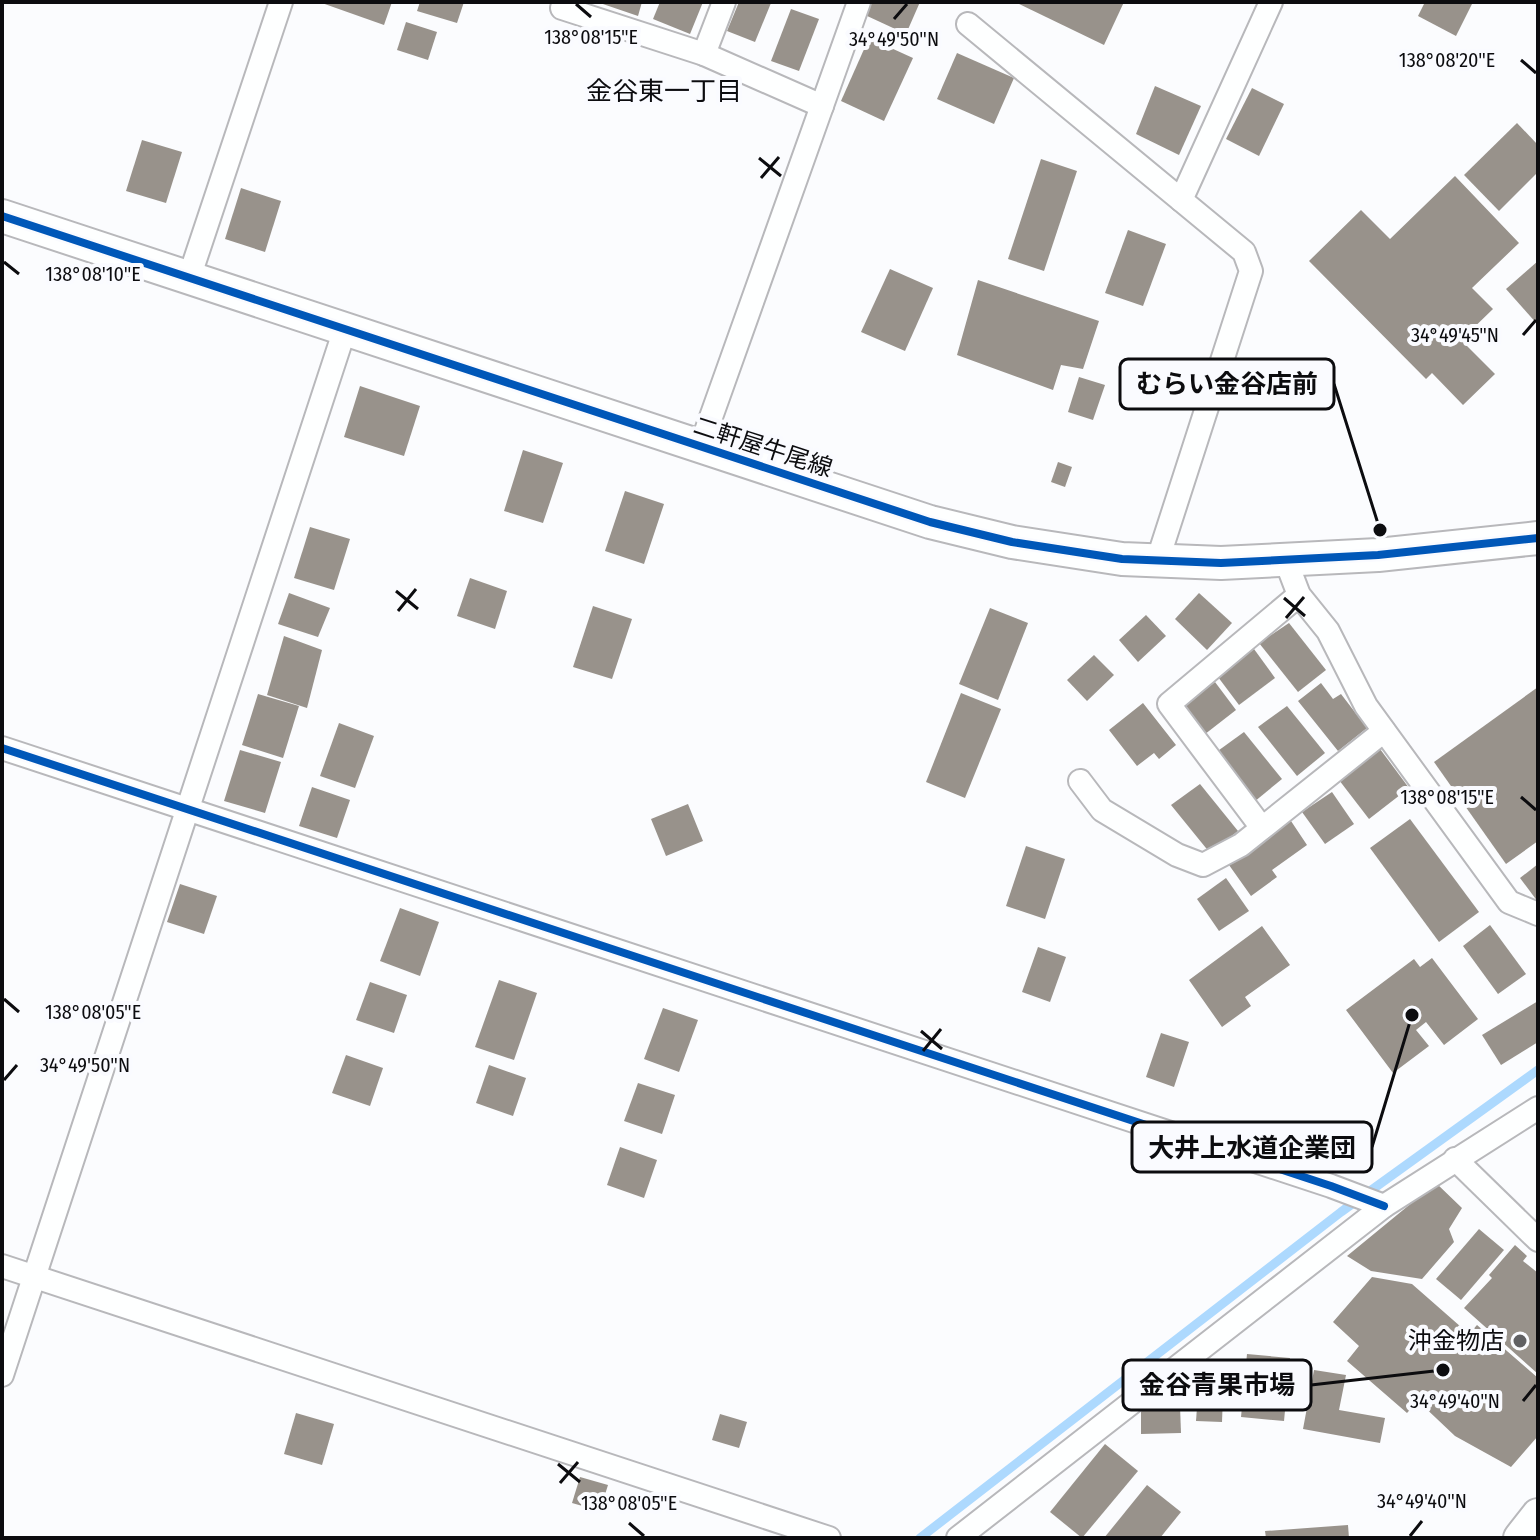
<svg xmlns="http://www.w3.org/2000/svg" width="1540" height="1540" font-family="'Fira Sans Condensed','Noto Sans JP',sans-serif">
<style>
.lines{fill:none;stroke-linecap:round;stroke-linejoin:round}
.stream{stroke:#add9fe;stroke-width:9}
.building{fill:#98928b}
.street-casing{stroke:#b8b8bb;stroke-width:26}
.secondary-casing{stroke:#b8b8bb;stroke-width:36}
.street{stroke:#feffff;stroke-width:22}
.secondary{stroke:#feffff;stroke-width:32}
.cycleway-casing{stroke:#fafbff;stroke-width:13}
.cycleway{stroke:#0057b8;stroke-width:8}
.ticks{fill:none;stroke:#0c0c0f;stroke-width:3}
.poi-dot{fill:#606063;stroke:#fafbff;stroke-width:3}
.labels{text-anchor:middle;dominant-baseline:central;stroke-width:8;stroke-linejoin:round;paint-order:stroke}
.street-label{font-size:24px;fill:#0c0c0f;stroke:#fafbff}
.poi-label{font-size:24px;fill:#0c0c0f;stroke:#fafbff;text-anchor:end}
.neighbourhood-label{font-size:26px;fill:#0c0c0f;stroke:#fafbff}
.ticks-label{font-size:20px;text-anchor:middle;fill:#0c0c0f;stroke:#fafbff;stroke-width:8;stroke-linejoin:round;paint-order:stroke}
.leader{fill:none;stroke:#0c0c0f;stroke-width:3}
.callout-dot{fill:#0c0c0f;stroke:#fafbff;stroke-width:3}
.callout{fill:#fafbff;stroke:#0c0c0f;stroke-width:3}
.callout-label{font-size:26px;text-anchor:middle;font-weight:bold;fill:#0c0c0f}
</style>
<rect width="100%" height="100%" fill="#fbfcfe"/>
<g class="lines">
<polyline class="stream" points="920,1538 1341,1212 1538,1070"/>
</g>
<g class="building">
<polygon points="319,2 392,2 384,25"/>
<polygon points="420,2 464,2 457,23 417,11"/>
<polygon points="597,2 642,2 638,16"/>
<polygon points="660,2 703,2 690,34 653,19"/>
<polygon points="739,2 771,3 755,42 727,31"/>
<polygon points="871,2 920,2 906,34 865,15"/>
<polygon points="1015,2 1124,2 1104,45"/>
<polygon points="1425,2 1473,2 1456,36 1418,16"/>
<polygon points="791,9 819,19 799,71 771,61"/>
<polygon points="406,22 437,32 428,60 397,50"/>
<polygon points="869,38 913,58 884,121 841,101"/>
<polygon points="957,53 1014,78 994,124 937,99"/>
<polygon points="1155,86 1201,106 1179,155 1136,134"/>
<polygon points="1252,88 1284,104 1259,156 1226,139"/>
<polygon points="1517,123 1538,145 1538,172 1499,211 1464,175"/>
<polygon points="142,140 182,152 166,203 126,191"/>
<polygon points="1041,159 1077,171 1044,271 1008,259"/>
<polygon points="1455,176 1519,243 1472,288 1493,309 1461,340 1495,374 1463,405 1432,373 1426,379 1309,261 1361,210 1390,239"/>
<polygon points="241,188 281,201 265,252 225,239"/>
<polygon points="1128,230 1166,244 1143,306 1105,293"/>
<polygon points="1538,261 1538,325 1506,289"/>
<polygon points="890,269 933,288 905,351 861,332"/>
<polygon points="978,280 1099,321 1083,369 1061,365 1053,390 957,355"/>
<polygon points="1079,377 1105,385 1093,420 1068,412"/>
<polygon points="360,386 420,406 404,456 344,437"/>
<polygon points="523,450 563,463 543,523 504,511"/>
<polygon points="1058,462 1072,467 1065,487 1051,482"/>
<polygon points="625,491 664,504 644,564 605,551"/>
<polygon points="310,527 350,539 334,590 294,578"/>
<polygon points="470,578 507,591 495,629 457,616"/>
<polygon points="289,593 330,608 318,637 278,624"/>
<polygon points="1199,593 1232,623 1207,650 1175,619"/>
<polygon points="593,606 632,619 612,679 573,667"/>
<polygon points="990,608 1028,623 998,700 959,684"/>
<polygon points="1146,615 1166,636 1138,662 1119,640"/>
<polygon points="1289,623 1326,670 1298,692 1259,643"/>
<polygon points="284,636 322,650 307,708 267,695"/>
<polygon points="1254,649 1275,678 1239,705 1218,677"/>
<polygon points="1094,655 1114,675 1087,701 1067,680"/>
<polygon points="1215,682 1236,710 1200,738 1179,710"/>
<polygon points="1321,683 1333,699 1341,694 1367,728 1338,751 1298,701"/>
<polygon points="1538,687 1538,841 1506,864 1434,762"/>
<polygon points="961,693 1001,709 965,798 926,782"/>
<polygon points="258,694 299,706 283,758 242,745"/>
<polygon points="1143,703 1176,745 1159,759 1154,753 1137,766 1109,730"/>
<polygon points="1287,706 1325,753 1297,776 1258,727"/>
<polygon points="339,723 374,736 355,788 320,776"/>
<polygon points="1244,732 1282,779 1254,802 1215,753"/>
<polygon points="1380,749 1409,788 1369,819 1339,780"/>
<polygon points="240,750 281,762 265,813 224,801"/>
<polygon points="1200,784 1238,831 1210,853 1171,805"/>
<polygon points="312,787 350,800 337,838 299,826"/>
<polygon points="1332,792 1354,824 1325,844 1302,812"/>
<polygon points="688,804 703,841 666,856 651,819"/>
<polygon points="1410,819 1479,912 1439,942 1370,848"/>
<polygon points="1291,821 1307,845 1272,870 1277,877 1251,896 1229,865"/>
<polygon points="1026,846 1065,859 1045,919 1006,906"/>
<polygon points="1538,864 1538,902 1520,878"/>
<polygon points="1226,878 1249,911 1219,931 1197,899"/>
<polygon points="180,884 217,896 204,934 167,922"/>
<polygon points="400,908 439,922 420,976 380,961"/>
<polygon points="1490,925 1526,974 1498,994 1463,946"/>
<polygon points="1262,926 1290,965 1245,997 1251,1006 1222,1027 1189,980"/>
<polygon points="1038,947 1066,957 1050,1002 1022,992"/>
<polygon points="1432,958 1478,1019 1444,1045 1426,1022 1416,1030 1429,1046 1393,1073 1346,1010 1414,959 1420,967"/>
<polygon points="499,980 537,993 514,1060 475,1047"/>
<polygon points="370,982 407,995 394,1033 356,1020"/>
<polygon points="1538,1001 1538,1042 1501,1065 1482,1035"/>
<polygon points="663,1008 698,1020 679,1072 644,1059"/>
<polygon points="1161,1033 1189,1042 1174,1087 1146,1077"/>
<polygon points="346,1055 383,1068 370,1106 332,1093"/>
<polygon points="489,1065 526,1078 513,1116 476,1103"/>
<polygon points="638,1083 675,1095 662,1134 624,1121"/>
<polygon points="620,1147 657,1160 644,1198 607,1185"/>
<polygon points="1436,1183 1462,1208 1449,1229 1454,1242 1422,1279 1371,1271 1347,1256"/>
<polygon points="1479,1229 1504,1250 1461,1300 1436,1279"/>
<polygon points="1515,1245 1527,1256 1523,1261 1538,1273 1538,1374 1464,1308 1492,1278 1489,1275"/>
<polygon points="1372,1277 1412,1284 1469,1334 1477,1325 1538,1378 1538,1436 1511,1467 1455,1436 1418,1401 1407,1413 1347,1361 1359,1346 1333,1322"/>
<polygon points="1247,1354 1290,1358 1284,1421 1241,1417"/>
<polygon points="1314,1370 1346,1375 1339,1410 1385,1418 1380,1443 1303,1429"/>
<polygon points="1198,1394 1223,1395 1222,1422 1196,1421"/>
<polygon points="1180,1406 1181,1433 1141,1434 1141,1407"/>
<polygon points="296,1413 334,1424 322,1465 284,1454"/>
<polygon points="720,1414 747,1422 739,1448 712,1440"/>
<polygon points="1105,1444 1138,1471 1082,1538 1050,1512"/>
<polygon points="580,1477 608,1485 600,1511 572,1503"/>
<polygon points="1147,1485 1181,1512 1160,1538 1104,1538"/>
<polygon points="1348,1525 1349,1538 1266,1538 1265,1531"/>
</g>
<g class="lines">
<defs>
<g id="street">
<polyline points="564,2 562,8 704,54 822,106"/>
<polyline points="968,24 1244,252 1251,271 1158,559"/>
<polyline points="704,54 724,2"/>
<polyline points="1181,200 1271,2"/>
<polyline points="189,278 281,2"/>
<polyline points="700,448 859,2"/>
<polyline points="1286,561 1299,595 1328,631 1366,706 1509,902 1538,914"/>
<polyline points="2,748 1331,1186 1384,1206"/>
<polyline points="1080,781 1102,810 1177,855 1203,865 1241,845 1384,731"/>
<polyline points="1262,828 1169,704 1299,595"/>
<polyline points="1455,1159 1538,1240"/>
<polyline points="2,1266 829,1538"/>
<polyline points="2,1375 345,329"/>
<polyline points="958,1538 1384,1206 1538,1108"/>
</g>
<g id="secondary">
<polyline points="2,216 930,522 1012,542 1122,559 1221,563 1378,555 1538,538"/>
<polyline points="1520,1538 1538,1515"/>
</g>
</defs>
<use href="#street" class="street-casing"/>
<use href="#secondary" class="secondary-casing"/>
<use href="#street" class="street"/>
<use href="#secondary" class="secondary"/>
<defs>
<g id="cycleway">
<polyline points="2,216 930,522 1012,542 1122,559 1221,563 1378,555 1538,538"/>
<polyline points="2,748 1331,1186 1384,1206"/>
</g>
</defs>
<use href="#cycleway" class="cycleway-casing"/>
<use href="#cycleway" class="cycleway"/>
</g>
<path class="ticks" d="M576,4L591,17M894,19L907,4M1521,60L1536,73M759,158L781,176M761,178L779,157M4,262L19,274M1523,335L1536,320M396,591L418,609M1284,598L1305,616M398,611L416,589M1286,618L1304,597M1521,797L1536,810M4,999L19,1012M921,1031L942,1049M923,1051L941,1029M4,1080L17,1065M1523,1401L1536,1385M558,1464L580,1482M560,1483L578,1462M629,1523L644,1536M1410,1536L1422,1521"/>
<circle class="poi-dot" cx="1520" cy="1341" r="8"/>
<g class="labels">
<g class="street-label">
<text transform="translate(763 447) rotate(18)">二軒屋牛尾線</text>
</g>
<g class="poi-label">
<text x="1504" y="1341">沖金物店</text>
</g>
<g class="neighbourhood-label">
<text x="664" y="91">金谷東一丁目</text>
</g>
</g>
<g class="ticks-label">
<text x="591" y="44">138°08'15"E</text>
<text x="894" y="46">34°49'50"N</text>
<text x="1447" y="67">138°08'20"E</text>
<text x="93" y="281">138°08'10"E</text>
<text x="1455" y="342">34°49'45"N</text>
<text x="1447" y="804">138°08'15"E</text>
<text x="93" y="1019">138°08'05"E</text>
<text x="85" y="1072">34°49'50"N</text>
<text x="1455" y="1408">34°49'40"N</text>
<text x="1422" y="1508">34°49'40"N</text>
<text x="629" y="1510">138°08'05"E</text>
</g>
<path class="leader" d="M1380 530L1334 384M1412 1015L1372 1147M1443 1370L1311 1385"/>
<g class="callout-dot">
<circle cx="1380" cy="530" r="8"/>
<circle cx="1412" cy="1015" r="8"/>
<circle cx="1443" cy="1370" r="8"/>
</g>
<g class="callout">
<rect x="1120" y="359" width="214" height="50" rx="8"/>
<rect x="1132" y="1122" width="240" height="50" rx="8"/>
<rect x="1123" y="1360" width="188" height="50" rx="8"/>
</g>
<g class="callout-label">
<text x="1227" y="393">むらい金谷店前</text>
<text x="1252" y="1157">大井上水道企業団</text>
<text x="1217" y="1394">金谷青果市場</text>
</g>
<rect width="1540" height="1540" fill="none" stroke="#0c0c0f" stroke-width="8"/>
</svg>
